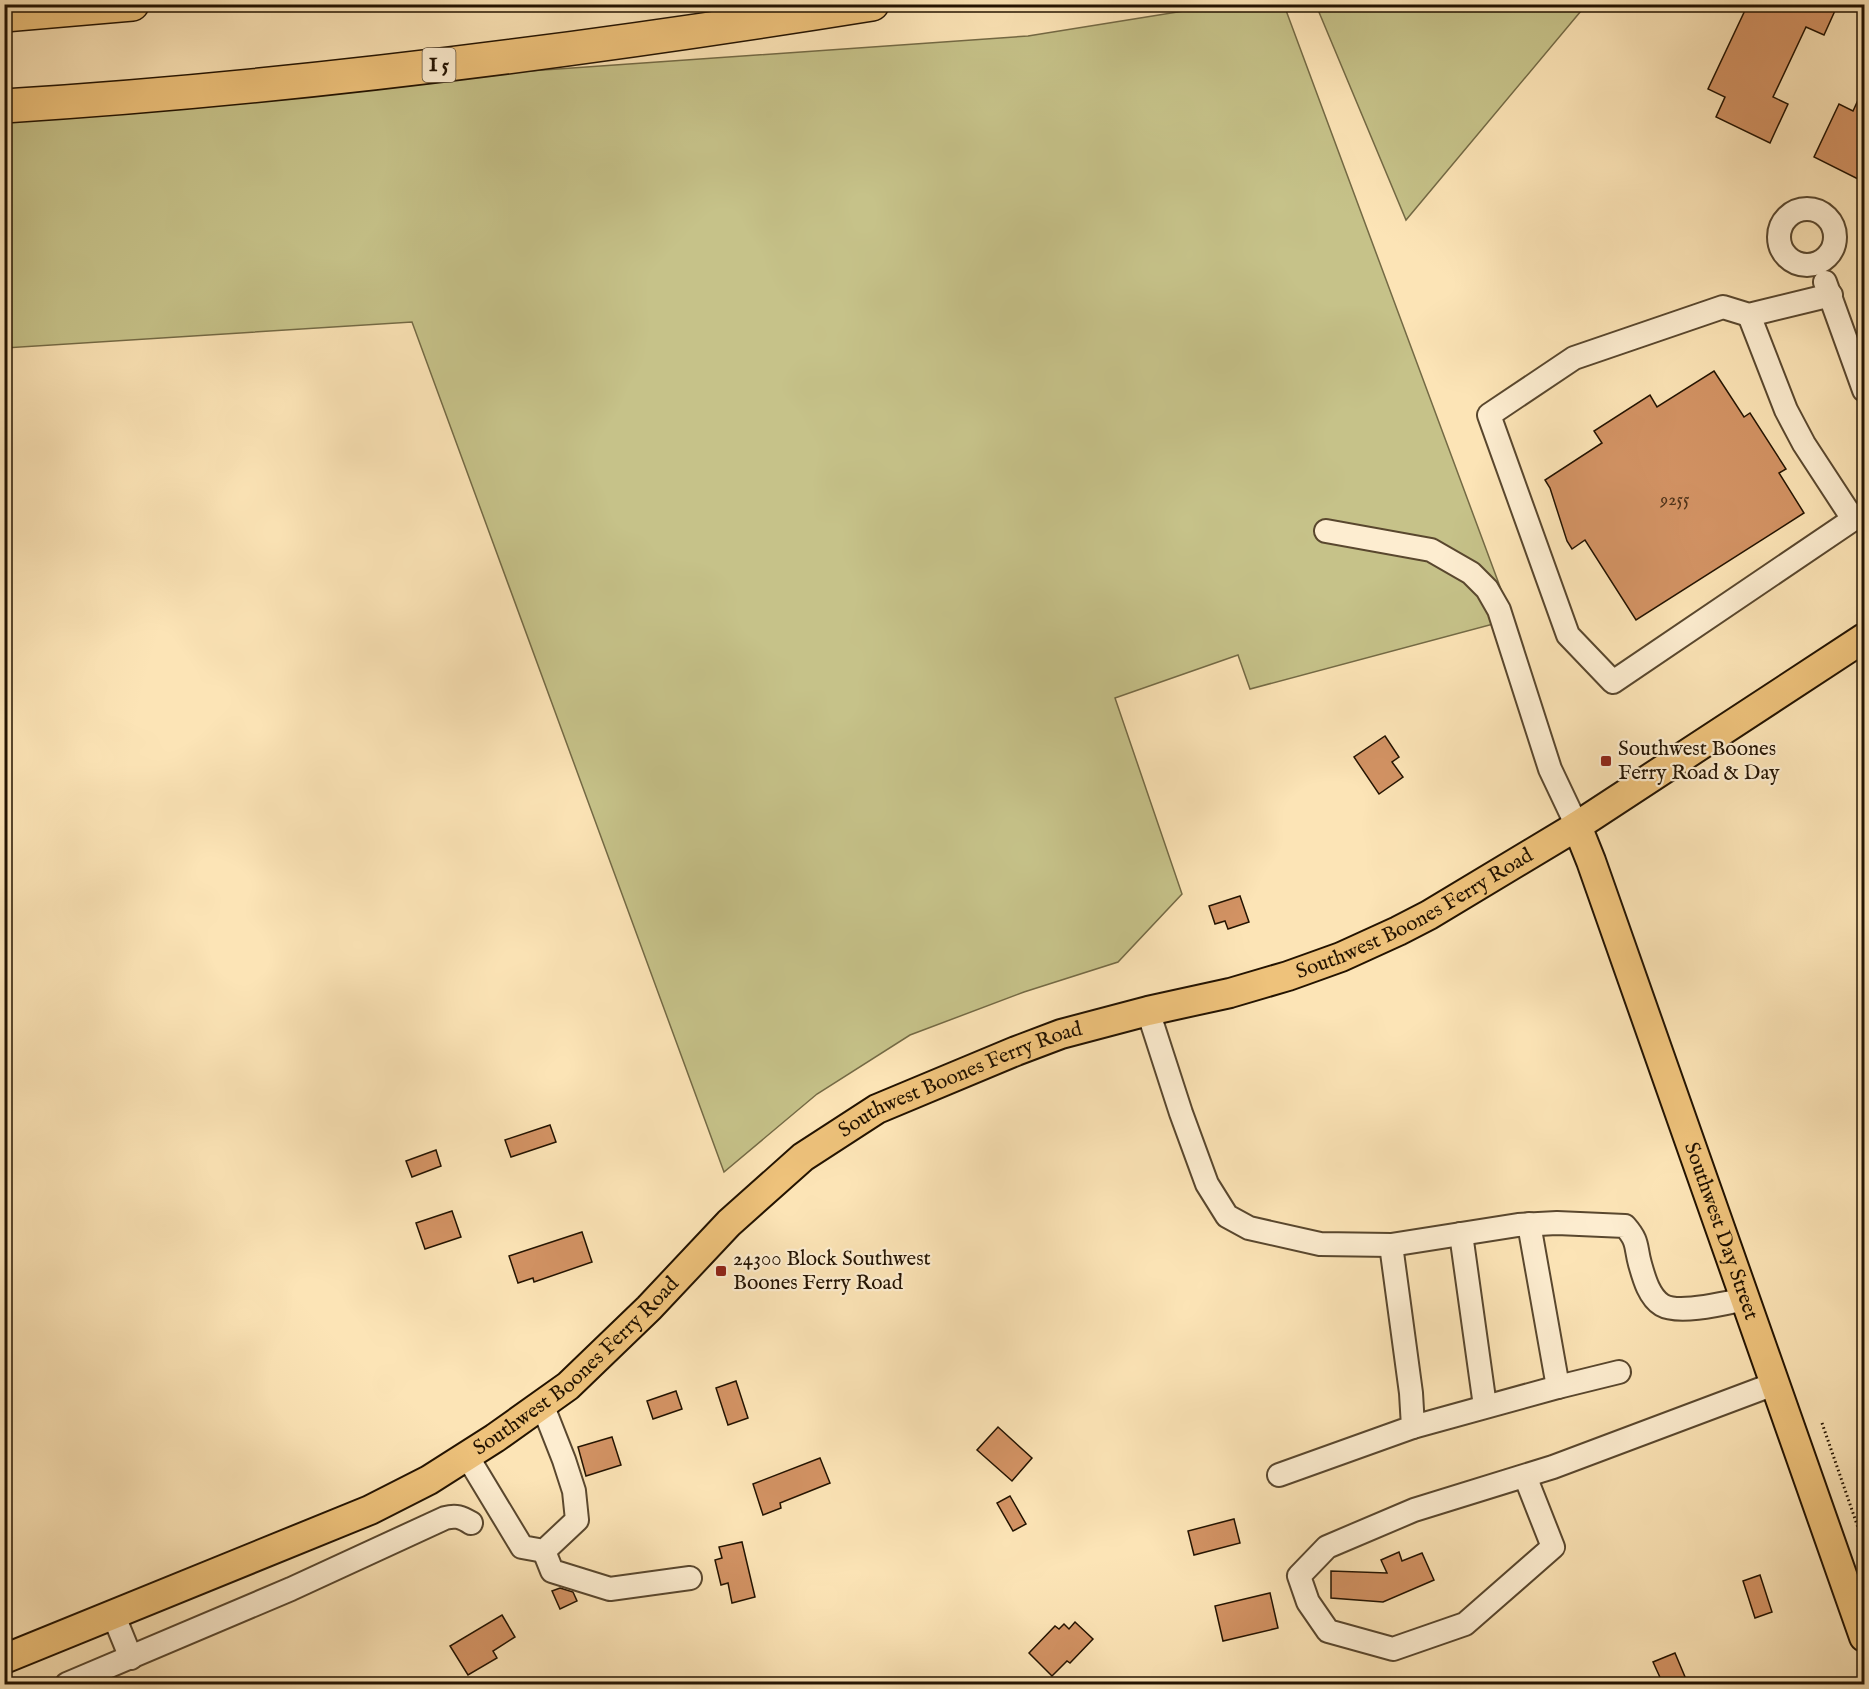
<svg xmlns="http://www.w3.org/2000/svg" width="1869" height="1689" font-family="'IM FELL English',serif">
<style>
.green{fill:#c6c289;stroke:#746a45;stroke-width:1.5}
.building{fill:#d39364;stroke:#231301;stroke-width:1.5}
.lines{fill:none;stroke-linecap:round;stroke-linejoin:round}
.minor-casing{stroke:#59472e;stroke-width:26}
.major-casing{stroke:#231301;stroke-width:32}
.highway-casing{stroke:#231301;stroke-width:36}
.path{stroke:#231301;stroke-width:3;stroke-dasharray:1.5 3;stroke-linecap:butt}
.minor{stroke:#fdedd0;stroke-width:22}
.major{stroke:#eec27b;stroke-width:28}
.highway{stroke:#eec27b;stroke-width:33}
.poi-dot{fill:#8f2418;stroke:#fdedd0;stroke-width:2}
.labels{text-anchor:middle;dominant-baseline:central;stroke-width:4.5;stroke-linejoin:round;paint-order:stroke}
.number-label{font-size:18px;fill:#4f331a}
.shield{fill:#fdedd0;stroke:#64543f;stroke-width:1.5}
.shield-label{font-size:20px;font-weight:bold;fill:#231301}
.poi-label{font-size:21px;fill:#231301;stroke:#fdedd0;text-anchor:start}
.street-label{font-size:21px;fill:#231301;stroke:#fdedd0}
</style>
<rect width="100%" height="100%" fill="#fce4b6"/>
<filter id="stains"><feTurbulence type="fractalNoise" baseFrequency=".00333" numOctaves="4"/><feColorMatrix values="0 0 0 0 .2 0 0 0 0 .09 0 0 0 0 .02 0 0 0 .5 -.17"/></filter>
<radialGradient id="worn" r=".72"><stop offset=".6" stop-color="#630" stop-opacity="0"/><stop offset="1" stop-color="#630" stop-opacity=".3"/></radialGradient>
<g class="green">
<polygon points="1221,5 1284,5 1512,619 1250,689 1238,655 1115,698 1182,894 1118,962 1024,992 910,1035 817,1094 724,1172 412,322 5,348 5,108 1028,36"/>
<polygon points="1316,5 1586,5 1406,220"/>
</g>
<g class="building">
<polygon points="1748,4 1838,4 1824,35 1806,27 1773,97 1788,104 1770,143 1716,117 1725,97 1708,89"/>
<polygon points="1864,87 1864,182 1814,157 1839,104 1853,111"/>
<polygon points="1714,371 1744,417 1750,413 1786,469 1779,473 1804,513 1636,620 1585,540 1572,549 1567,541 1550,488 1545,480 1602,443 1594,431 1650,395 1657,407"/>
<polygon points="1385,736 1399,757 1392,762 1403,777 1379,794 1354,757"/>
<polygon points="1240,896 1249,922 1228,929 1225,921 1215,924 1209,906"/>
<polygon points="550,1125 556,1142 511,1157 505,1140"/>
<polygon points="436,1150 441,1166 412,1177 406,1161"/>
<polygon points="452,1211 461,1237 425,1249 416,1223"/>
<polygon points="582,1232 592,1262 534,1282 533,1278 518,1283 509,1256"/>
<polygon points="736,1381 748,1418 728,1425 716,1388"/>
<polygon points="676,1391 682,1409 653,1419 647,1401"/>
<polygon points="998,1427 1032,1458 1012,1481 977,1450"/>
<polygon points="612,1437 621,1465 586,1476 578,1447"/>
<polygon points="820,1458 830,1483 780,1503 781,1508 763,1515 753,1484"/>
<polygon points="1010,1496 1026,1524 1013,1531 997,1503"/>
<polygon points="1234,1519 1240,1543 1194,1555 1188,1531"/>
<polygon points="742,1542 755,1597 732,1603 728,1583 721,1585 715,1560 722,1558 719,1547"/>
<polygon points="1399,1552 1402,1561 1422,1553 1434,1580 1383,1602 1331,1598 1331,1571 1387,1573 1381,1560"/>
<polygon points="1760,1575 1772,1612 1755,1618 1743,1581"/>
<polygon points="560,1588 573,1592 577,1601 560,1609 552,1591"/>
<polygon points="1270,1593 1278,1628 1223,1641 1215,1606"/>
<polygon points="502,1615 515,1637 493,1651 497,1658 468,1675 450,1646"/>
<polygon points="1075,1622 1093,1639 1070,1663 1067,1661 1052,1676 1029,1653 1055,1626 1059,1629 1064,1624 1069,1629"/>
<polygon points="1675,1653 1688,1684 1663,1684 1653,1662"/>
</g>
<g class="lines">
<defs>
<g id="minor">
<circle cx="1807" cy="237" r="28"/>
<polyline points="1825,282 1864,390"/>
<polyline points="1831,295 1749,315 1723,307 1574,358 1489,415 1568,635 1613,682 1864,512"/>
<polyline points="1749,315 1786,410 1804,444 1853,519"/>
<polyline points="1326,531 1431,550 1471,573 1487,589 1499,610 1550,769 1577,826"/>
<path d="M1148,1011L1181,1113L1207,1184L1227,1216L1249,1228L1320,1244L1391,1245L1518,1225L1557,1223L1625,1226C1639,1242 1635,1246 1640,1264C1644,1278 1649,1297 1662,1305C1679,1315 1726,1303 1745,1299"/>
<polyline points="1461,1234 1485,1406"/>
<polyline points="1558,1387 1619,1372"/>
<polyline points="1413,1427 1558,1387 1529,1224"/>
<polyline points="467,1456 522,1547 544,1551 577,1520 574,1491 564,1460 542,1404"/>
<polyline points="1279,1475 1413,1427 1411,1393 1391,1245"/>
<polyline points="1525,1476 1553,1547 1465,1624 1393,1649 1328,1631 1308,1602 1299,1576 1327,1547 1414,1510 1553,1467 1774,1384"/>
<polyline points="544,1551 552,1571 610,1589 690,1578"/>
<polyline points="113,1614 131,1658"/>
<path d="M67,1684L291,1589L445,1518C456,1515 461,1517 471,1523"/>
</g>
<g id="major">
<path id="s1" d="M1577,826L1591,861L1864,1637"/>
<path id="s2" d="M4,1659L370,1510L429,1480L495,1438L568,1386L649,1308L729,1223L803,1157L877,1109L1016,1051L1061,1034L1148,1011L1230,993L1288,976L1341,957L1398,931L1429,915L1577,826L1864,638"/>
</g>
<g id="highway">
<polyline points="4,15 132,4"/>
<path d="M4,106C295,88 585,50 872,4"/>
</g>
</defs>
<use href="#minor" class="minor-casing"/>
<use href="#major" class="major-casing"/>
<use href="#highway" class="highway-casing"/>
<polyline class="path" points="1822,1423 1864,1545"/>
<use href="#minor" class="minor"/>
<use href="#major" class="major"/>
<use href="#highway" class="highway"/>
</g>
<g class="poi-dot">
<rect x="1600" y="755" width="12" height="12" rx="3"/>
<rect x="715" y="1265" width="12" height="12" rx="3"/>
</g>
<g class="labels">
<g class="number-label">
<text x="1675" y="500">9255</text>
</g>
<rect class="shield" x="422.5" y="48" width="33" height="34" rx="4.5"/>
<g class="shield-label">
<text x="439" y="65">I 5</text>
</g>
<g class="poi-label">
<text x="1618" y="749">Southwest Boones<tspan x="1618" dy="24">Ferry Road &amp; Day</tspan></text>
<text x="733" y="1259">24300 Block Southwest<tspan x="733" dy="24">Boones Ferry Road</tspan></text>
</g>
<g class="street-label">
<text stroke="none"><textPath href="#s2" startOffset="1620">Southwest Boones Ferry Road</textPath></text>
<text stroke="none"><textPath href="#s2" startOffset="1134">Southwest Boones Ferry Road</textPath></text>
<text stroke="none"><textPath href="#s1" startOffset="430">Southwest Day Street</textPath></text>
<text stroke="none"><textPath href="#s2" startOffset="648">Southwest Boones Ferry Road</textPath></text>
</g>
</g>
<rect width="1869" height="1689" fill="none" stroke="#fce4b6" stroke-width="24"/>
<rect x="6" y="6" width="1857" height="1677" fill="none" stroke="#231301" stroke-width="3"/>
<rect x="12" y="12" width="1845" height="1665" fill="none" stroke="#231301" stroke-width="1.5"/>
<rect width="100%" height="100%" filter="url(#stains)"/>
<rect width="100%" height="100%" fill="url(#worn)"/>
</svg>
